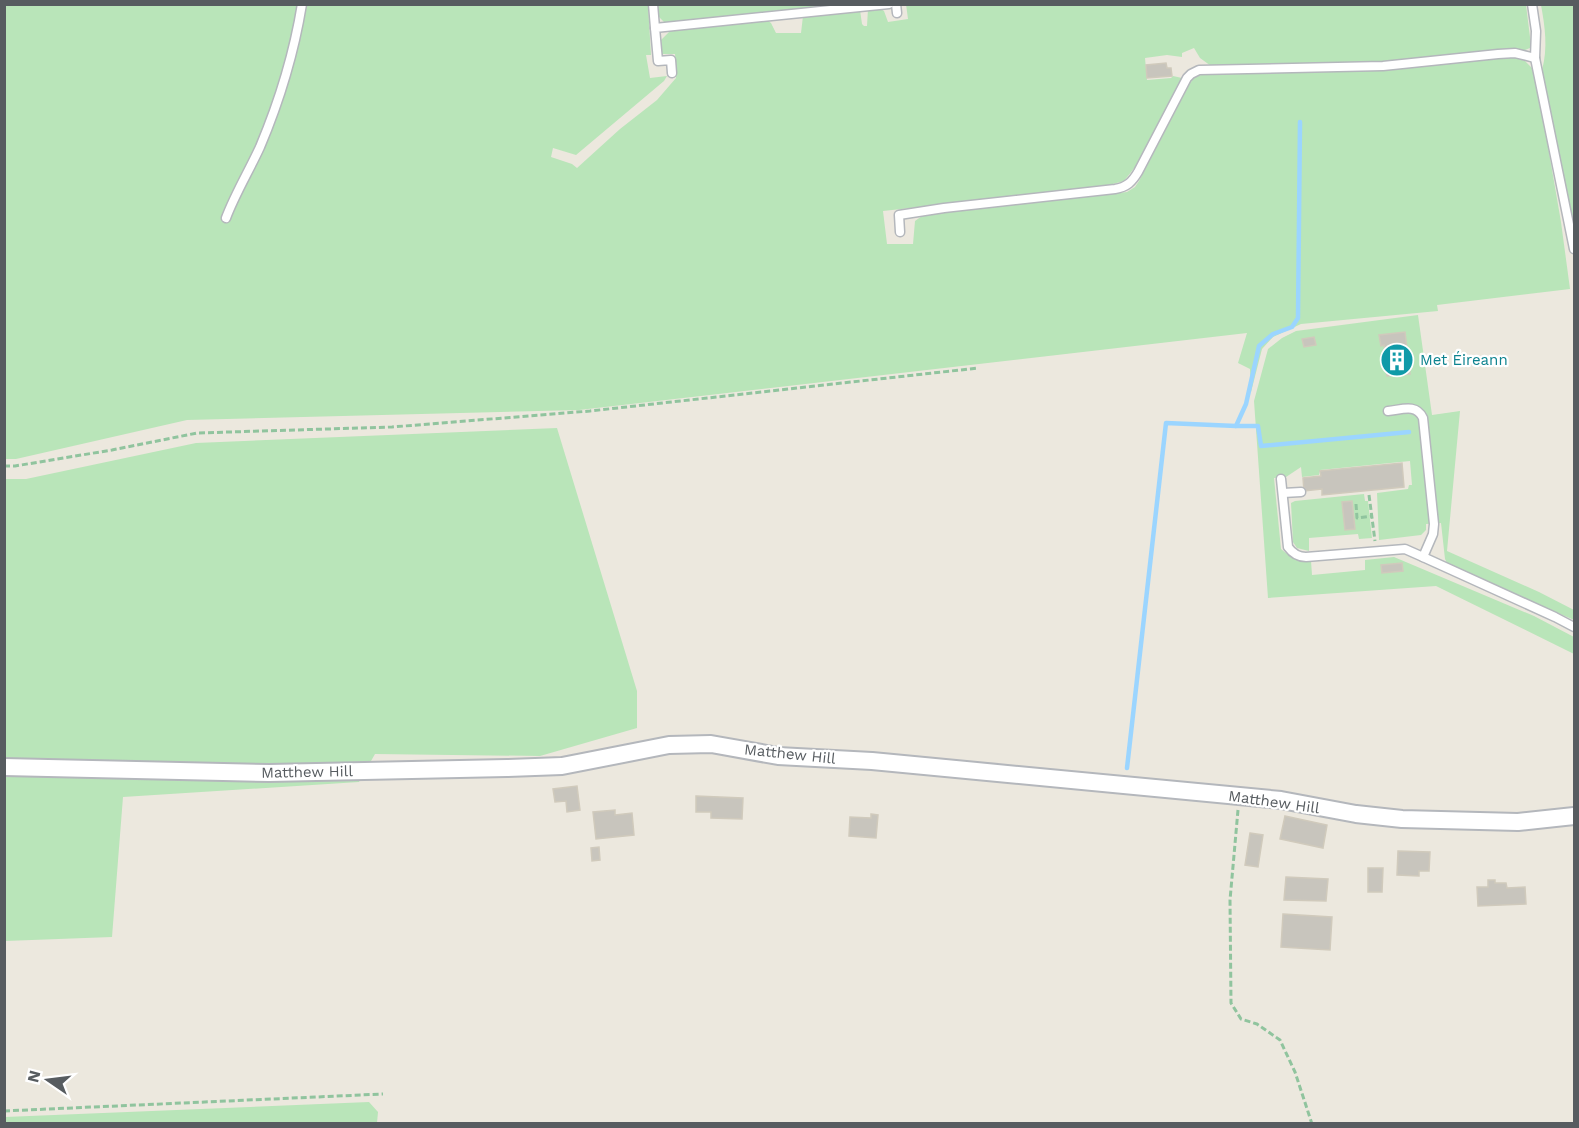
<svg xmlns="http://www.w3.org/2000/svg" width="1579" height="1128" font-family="'Work Sans',sans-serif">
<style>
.green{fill:#b9e5b9}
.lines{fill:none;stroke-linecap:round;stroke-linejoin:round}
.stream{stroke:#9bd5ff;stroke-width:4.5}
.building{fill:#c8c5bd;stroke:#d0cabc;stroke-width:1.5}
.lane-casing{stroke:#b4b7bc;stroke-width:11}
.street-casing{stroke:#b4b7bc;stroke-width:20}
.path{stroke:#90c49e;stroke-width:3;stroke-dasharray:6 3;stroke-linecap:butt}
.lane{stroke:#fff;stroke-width:8}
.street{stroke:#fff;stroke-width:16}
.labels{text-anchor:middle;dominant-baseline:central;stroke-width:4.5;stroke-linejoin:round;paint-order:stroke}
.culture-label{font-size:15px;fill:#0d838f;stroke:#fff;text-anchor:start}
.street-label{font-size:15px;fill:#575c60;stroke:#fff}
</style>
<rect width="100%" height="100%" fill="#ece8de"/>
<g class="green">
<path d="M906,4L1526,5L1531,45L1530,48L1525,50L1494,51L1376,64L1211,66L1200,58L1194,48L1182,53V57L1167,55L1145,58L1147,80L1171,78L1173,76L1182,78L1135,167L1124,181L1109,185L1058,192L883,211L887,244H913L915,221L922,216L930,214L1127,192L1135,187L1139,181L1190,83L1194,78L1201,75L1235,71L1394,69L1513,57L1525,61L1532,68L1540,100L1561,222L1570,289L1437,305L1438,311L1301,324L1273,337L1262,349L1251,392L1250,369L1238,363L1247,333L579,410L187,420L16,459H5V5H299C287,76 261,137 230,201L235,204C268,142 294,74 304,5H648L651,55H646L650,78L667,76L664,81L576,155L553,148L551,157L572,164L577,168L620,129L657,100L676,78L675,54H662L661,40L671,30L767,20L771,23L776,33H801L803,16L860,10L862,24L864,26H867L868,9L879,8L884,11L888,22L908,19Z"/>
<polygon points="657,5 855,5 665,23 659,17"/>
<path d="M1541,5H1574V232L1542,70C1548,48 1545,27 1541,5Z"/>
<path d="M1418,315L1432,415L1460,411L1447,551L1539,592L1574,610V620L1448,565L1445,559L1441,523L1426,524V530L1421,535L1379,540L1377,493L1408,489L1409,485H1412L1410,461L1320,470L1319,475L1302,477L1301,467L1286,477L1274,478L1281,549C1291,558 1298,560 1311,561L1312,575L1365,570V560L1394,557L1534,616L1574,637V654L1436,586L1268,598L1254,401L1268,349L1282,338L1296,331Z"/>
<polygon points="557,428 637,691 637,728 540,756 375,754 359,782 123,797 112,937 5,941 4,479 26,479 196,443"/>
<polygon points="1364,494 1365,501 1368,501 1372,538 1359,539 1358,534 1309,538 1309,551 1297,548 1293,542 1291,503 1295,501"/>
<polygon points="369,1102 378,1112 377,1123 5,1123 5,1117"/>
</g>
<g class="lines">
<g class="stream">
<polyline points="1300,122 1298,318 1292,327 1273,334 1259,346 1246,404 1236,426 1258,426 1261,446 1409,432"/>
<polyline points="1127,768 1166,423 1236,426"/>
</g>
</g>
<g class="building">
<polygon points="1166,63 1167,68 1171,68 1172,76 1147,78 1146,65"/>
<polygon points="1405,332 1410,374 1387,376 1384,345 1381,346 1379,335"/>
<polygon points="1314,337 1316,345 1304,347 1302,339"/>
<polygon points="1402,463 1404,487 1322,495 1322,489 1304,491 1303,478 1321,476 1320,471"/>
<polygon points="1352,501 1355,529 1345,530 1342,502"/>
<polygon points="1402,563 1403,571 1382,573 1381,565"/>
<polygon points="577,786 580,810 567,812 566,801 555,802 553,789"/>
<polygon points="696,796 743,798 742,819 711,818 711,812 696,812"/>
<polygon points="615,810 615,815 632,813 634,835 596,839 593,812"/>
<polygon points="871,814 878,815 876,838 849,836 850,817 871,818"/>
<polygon points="1285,816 1327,825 1323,848 1280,839"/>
<polygon points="1250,833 1263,835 1258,867 1245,865"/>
<polygon points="599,847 600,860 592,861 591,848"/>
<polygon points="1398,851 1430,852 1429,871 1419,871 1419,876 1397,875"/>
<polygon points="1368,868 1383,868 1382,892 1368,892"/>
<polygon points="1286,877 1328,879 1326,901 1284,900"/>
<polygon points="1488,880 1495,880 1495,883 1506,883 1507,888 1525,887 1526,904 1478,906 1477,887 1488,887"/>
<polygon points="1283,914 1332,917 1330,950 1281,947"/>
</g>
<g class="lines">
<defs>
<g id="lane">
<polyline points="653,4 655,28"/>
<polyline points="896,4 897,13"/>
<polyline points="1532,4 1536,31 1535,58 1574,249"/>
<polyline points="672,73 671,60 658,61 655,28 889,4"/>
<path d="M226,218C235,194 249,171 260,147C279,102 294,53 302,4"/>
<path d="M900,232L899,215L944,208L1115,189C1127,187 1132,182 1138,172L1187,78L1191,74L1199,70L1383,66L1498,54L1515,53L1535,58"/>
<path d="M1281,479L1288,547C1293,554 1298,557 1306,557L1405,549L1423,557L1433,534L1434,524L1423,418C1416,403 1401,410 1388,411"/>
<polyline points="1283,493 1301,492"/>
<polyline points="1423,557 1555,617 1574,627"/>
</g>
<polyline id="street" points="4,767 269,773 507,768 562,766 669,745 711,744 778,756 872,761 1281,800 1356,814 1402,819 1518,822 1574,816"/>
</defs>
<use href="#lane" class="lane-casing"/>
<use href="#street" class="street-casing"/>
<g class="path">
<polyline points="4,466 15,466 112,450 197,433 392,427 590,411 978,368"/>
<polyline points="1369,495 1375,541"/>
<polyline points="1356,504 1357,518 1372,516"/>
<polyline points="1238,810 1230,900 1231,1003 1241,1019 1257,1024 1280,1040 1295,1072 1312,1124"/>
<polyline points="4,1111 383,1094"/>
</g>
<use href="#lane" class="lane"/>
<use href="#street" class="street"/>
</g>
<defs>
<symbol id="building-disc" viewBox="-11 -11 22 22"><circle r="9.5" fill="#0f9aa8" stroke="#fff"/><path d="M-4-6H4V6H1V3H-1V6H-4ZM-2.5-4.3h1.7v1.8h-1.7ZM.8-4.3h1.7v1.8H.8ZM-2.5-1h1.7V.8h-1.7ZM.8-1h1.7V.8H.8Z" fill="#fff"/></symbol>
</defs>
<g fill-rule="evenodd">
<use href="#building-disc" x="1378" y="341" width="38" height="38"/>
</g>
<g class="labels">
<g class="culture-label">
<text x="1420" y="360">Met Éireann</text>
</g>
<g class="street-label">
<text transform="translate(790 754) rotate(6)">Matthew Hill</text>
<text transform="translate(307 772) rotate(-1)">Matthew Hill</text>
<text transform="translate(1274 802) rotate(8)">Matthew Hill</text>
</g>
</g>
<rect width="1579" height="1128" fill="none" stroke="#575c60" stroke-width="12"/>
<g transform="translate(48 1080) rotate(284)" stroke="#ffffff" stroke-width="4.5" paint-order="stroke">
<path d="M0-4.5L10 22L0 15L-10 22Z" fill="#575c60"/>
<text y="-9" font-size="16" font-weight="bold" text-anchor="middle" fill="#575c60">N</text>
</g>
</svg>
